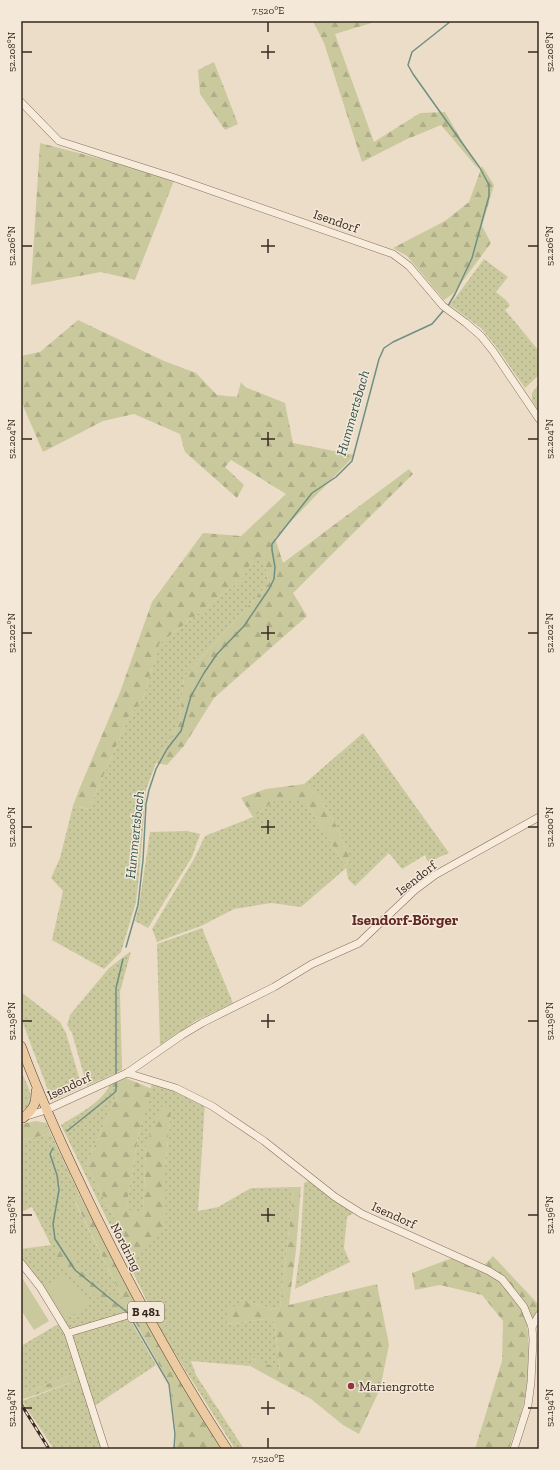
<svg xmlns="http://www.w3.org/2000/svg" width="560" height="1470" font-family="'Zilla Slab',serif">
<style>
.grass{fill:url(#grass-dots)}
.forest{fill:url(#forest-firs)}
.park{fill:#cac99d}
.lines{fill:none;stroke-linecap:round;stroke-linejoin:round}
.stream{stroke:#708f83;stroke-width:1.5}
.minor-casing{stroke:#876e5e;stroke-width:8}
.major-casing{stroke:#563e32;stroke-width:10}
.minor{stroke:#f7ebdb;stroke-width:7}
.major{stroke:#eccba3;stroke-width:9}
.rail-casing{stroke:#392921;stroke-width:3}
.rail{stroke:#f4e8d8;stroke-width:1.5;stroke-dasharray:4.5;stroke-linecap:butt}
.ticks{fill:none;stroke:#392921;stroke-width:1.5}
.poi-dot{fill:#933240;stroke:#f4e8d8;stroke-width:1.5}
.labels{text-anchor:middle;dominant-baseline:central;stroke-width:3;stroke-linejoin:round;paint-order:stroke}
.shield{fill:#f4e8d8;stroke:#716258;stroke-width:1}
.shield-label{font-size:12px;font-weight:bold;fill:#392921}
.street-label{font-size:13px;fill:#392921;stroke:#f4e8d8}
.poi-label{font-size:13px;fill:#392921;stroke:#f4e8d8;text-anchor:start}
.water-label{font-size:14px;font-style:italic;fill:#315750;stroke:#f4e8d8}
.quarter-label{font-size:15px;font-weight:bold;fill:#632723;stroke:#f4e8d8}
.neatline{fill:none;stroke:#392921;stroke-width:1.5}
.ticks-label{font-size:10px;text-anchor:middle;fill:#392921}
</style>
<defs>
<pattern id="grass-dots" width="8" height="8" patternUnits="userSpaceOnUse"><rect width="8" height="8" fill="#cac99d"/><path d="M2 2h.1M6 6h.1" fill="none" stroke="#aead87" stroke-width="1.8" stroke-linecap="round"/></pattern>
<pattern id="forest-firs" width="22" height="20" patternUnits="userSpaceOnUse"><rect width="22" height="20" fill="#cac99d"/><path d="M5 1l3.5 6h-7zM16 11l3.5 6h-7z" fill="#aead87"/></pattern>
</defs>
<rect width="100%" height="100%" fill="#ecddc8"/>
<g class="grass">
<polygon points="484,259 508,277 496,292 506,300 510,306 505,310 539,351 539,375 525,388 495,345 481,328 450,305"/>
<polygon points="539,384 539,412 532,400 532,393"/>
<polygon points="254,557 265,563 269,583 184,677 180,718 176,729 156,763 146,790 139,876 136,902 121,952 104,969 52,940 63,891 51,878 60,858 73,806 89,809 129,716 143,699 159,644 241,580"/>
<polygon points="363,733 449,853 428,862 425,855 402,869 389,853 355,886 348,879 346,868 301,907 271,903 234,909 201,926 157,942 152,929 194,859 205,836 253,817 274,801 305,801 346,867 349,856 336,825 320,798 304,784"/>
<polygon points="187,831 200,834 192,857 148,928 135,921 139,906 150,832"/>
<polygon points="202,928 233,1003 197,1020 160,1045 157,944"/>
<polygon points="131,951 120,992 122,1070 87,1086 72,1033 67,1025 70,1015 109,968"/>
<polygon points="21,992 60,1022 66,1033 82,1087 52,1101 21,1018"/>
<path d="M21,1071C26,1083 40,1103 22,1110Z"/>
<path d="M152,1084L174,1090L205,1103L198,1211L218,1207L251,1188L294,1187L280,1307L273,1309L249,1302L226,1324L274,1318L280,1371L253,1358L250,1366L191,1361L196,1375L244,1449H235L164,1336L61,1125C78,1114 100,1104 110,1085L119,1090L86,1165L136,1258L165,1167L171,1113L146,1145L143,1213L126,1210L139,1131Z"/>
<polygon points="51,1134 80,1196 74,1200 130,1313 69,1330 21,1260 21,1249 51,1245 32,1207 21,1212 21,1140"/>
<polygon points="308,1181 332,1199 355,1212 347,1217 344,1248 350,1262 295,1289 300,1251 304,1183"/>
<polygon points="128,1316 156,1365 93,1407 69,1334"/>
<polygon points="60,1323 66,1335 79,1372 21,1394 21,1346"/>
<polygon points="81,1379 103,1449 54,1449 22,1401"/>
</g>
<g class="forest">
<polygon points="313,21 378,21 335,34 374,142 420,113 445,112 479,170 441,125 405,140 362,162 324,43"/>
<polygon points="214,62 238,124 225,130 200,94 198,70"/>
<polygon points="40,143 175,178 135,280 101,272 31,285"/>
<polygon points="482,166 494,185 482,226 491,243 454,293 444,300 407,256 393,248 445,221 469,202"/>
<polygon points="78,320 164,361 196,373 217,395 237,397 241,382 245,387 285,403 293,443 355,455 275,538 283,563 409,469 413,474 293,593 307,616 214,698 184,746 167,765 156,763 176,729 180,718 184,677 269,583 265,563 254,558 241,580 159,644 143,699 129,716 89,809 73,806 79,790 120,692 152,602 203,533 241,536 286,494 231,460 225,467 244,485 237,498 185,452 180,434 134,414 103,421 43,452 21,401 21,356 40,352"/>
<polygon points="304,784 320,798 336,825 349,856 346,867 305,801 274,801 253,817 241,798 266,789"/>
<polygon points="126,1078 152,1089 139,1131 126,1210 143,1212 146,1145 163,1103 171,1113 165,1167 166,1222 136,1258 86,1165 119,1090 110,1085"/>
<polygon points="36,1121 46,1123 51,1134 21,1140 21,1124"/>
<polygon points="294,1187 301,1187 296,1250 289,1305 377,1284 389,1345 380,1389 359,1434 343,1425 311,1399 250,1366 253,1358 280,1370 274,1318 226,1324 229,1308 249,1302 273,1309 280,1307"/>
<polygon points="80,1196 184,1388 222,1449 175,1449 176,1434 170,1384 130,1313 74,1199"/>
<polygon points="64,1242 84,1273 123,1305 119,1313 75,1280 51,1249"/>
<path d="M493,1256L539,1305V1310L527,1325C530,1349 529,1378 524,1402C520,1418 514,1433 509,1449H475L502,1361L503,1321L482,1295L440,1285L415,1290L412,1273L452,1258L479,1270Z"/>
<polygon points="79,1372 81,1379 21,1400 21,1394"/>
</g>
<g class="park">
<polygon points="63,1275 89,1301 88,1306 64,1320 43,1287"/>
<polygon points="21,1276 49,1321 34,1330 21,1310"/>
</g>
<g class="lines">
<g class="stream">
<polyline points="448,306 455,294 472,258 489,196 489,185 480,168 413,74 408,65 412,52 451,21"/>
<polyline points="126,947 138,905 143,860 146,804 149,790 156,769 167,749 181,731 191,696 204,673 217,654 244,626 269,589 274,579 275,567 272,550 272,544 312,493 336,477 352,461 379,359 384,348 393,342 432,324 444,310"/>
<polyline points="116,1076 116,988 123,959"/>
<polyline points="67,1131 113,1094 116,1091 116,1080"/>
<polyline points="53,1148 50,1154 57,1175 59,1190 53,1224 55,1239 75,1270 128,1313 169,1384 175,1434 174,1449"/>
</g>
<defs>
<g id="minor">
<polyline points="21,102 59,141 175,178 393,254 409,266 443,306 466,323 481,336 493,351 539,419"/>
<polyline points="127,1073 176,1088 212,1106 264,1141 335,1197 362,1214 489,1271 502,1279 524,1307 532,1327 533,1340 531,1382 528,1405 514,1449"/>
<polyline points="24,1117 46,1110 127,1073 182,1035 202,1023 274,987 312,964 359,943 415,890 435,875 539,817"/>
<polyline points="21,1263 40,1287 68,1333 105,1449"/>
<polyline points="532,1327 539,1315"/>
<polyline points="68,1333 125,1316"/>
</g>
<g id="major">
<path d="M21,1046C43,1106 70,1163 98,1220C137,1299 179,1375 227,1449"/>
<path d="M23,1118C34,1108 36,1105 36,1091"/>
</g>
</defs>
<use href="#minor" class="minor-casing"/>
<use href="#major" class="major-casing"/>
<use href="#minor" class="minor"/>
<use href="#major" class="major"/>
<defs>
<polyline id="rail" points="21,1404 49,1449"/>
</defs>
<use href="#rail" class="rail-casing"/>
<use href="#rail" class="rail"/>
</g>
<path class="ticks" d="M268,22V32M268,45V59M22,52H32M261,52H275M528,52H538M268,239V253M22,246H32M261,246H275M528,246H538M268,432V446M22,439H32M261,439H275M528,439H538M268,626V640M22,633H32M261,633H275M528,633H538M268,820V834M22,827H32M261,827H275M528,827H538M268,1014V1028M22,1021H32M261,1021H275M528,1021H538M268,1208V1222M22,1215H32M261,1215H275M528,1215H538M268,1401V1415M22,1408H32M261,1408H275M528,1408H538M268,1438V1448"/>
<circle class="poi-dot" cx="351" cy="1386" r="4"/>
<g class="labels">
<rect class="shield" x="128" y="1302" width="36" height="20" rx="3"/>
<g class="shield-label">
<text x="146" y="1312">B 481</text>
</g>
<g class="street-label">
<text transform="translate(336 221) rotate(19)">Isendorf</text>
<text transform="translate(416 878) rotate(-38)">Isendorf</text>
<text transform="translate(69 1086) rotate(-25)">Isendorf</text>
<text transform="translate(394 1215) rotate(24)">Isendorf</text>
<text transform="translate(126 1247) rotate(63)">Nordring</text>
</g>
<g class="poi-label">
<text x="359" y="1386">Mariengrotte</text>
</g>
<g class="water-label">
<text transform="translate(353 413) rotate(-74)">Hummertsbach</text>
<text transform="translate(135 835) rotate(-84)">Hummertsbach</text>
</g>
<g class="quarter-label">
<text x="405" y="920">Isendorf-Börger</text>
</g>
</g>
<rect width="560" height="1470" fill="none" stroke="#f4e8d8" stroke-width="44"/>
<rect x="22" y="22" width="516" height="1426" class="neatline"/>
<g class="ticks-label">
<text x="268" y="14">7.520°E</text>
<text transform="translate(11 52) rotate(-90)" y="4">52.208°N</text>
<text transform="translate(549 52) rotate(-90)" y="4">52.208°N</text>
<text transform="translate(11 246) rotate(-90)" y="4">52.206°N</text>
<text transform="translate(549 246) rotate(-90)" y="4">52.206°N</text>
<text transform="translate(11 439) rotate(-90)" y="4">52.204°N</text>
<text transform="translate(549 439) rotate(-90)" y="4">52.204°N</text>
<text transform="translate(11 633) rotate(-90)" y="4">52.202°N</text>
<text transform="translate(549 633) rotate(-90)" y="4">52.202°N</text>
<text transform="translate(11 827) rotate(-90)" y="4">52.200°N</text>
<text transform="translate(549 827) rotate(-90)" y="4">52.200°N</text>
<text transform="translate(11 1021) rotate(-90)" y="4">52.198°N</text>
<text transform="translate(549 1021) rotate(-90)" y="4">52.198°N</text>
<text transform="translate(11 1215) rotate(-90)" y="4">52.196°N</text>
<text transform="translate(549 1215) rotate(-90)" y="4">52.196°N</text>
<text transform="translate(11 1408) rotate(-90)" y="4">52.194°N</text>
<text transform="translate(549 1408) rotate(-90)" y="4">52.194°N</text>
<text x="268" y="1462">7.520°E</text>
</g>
</svg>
